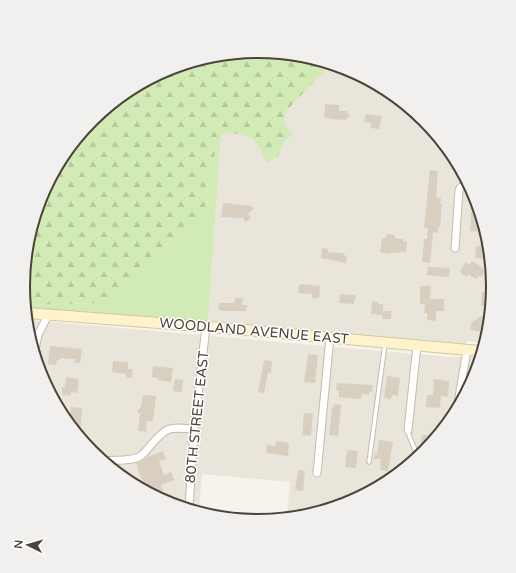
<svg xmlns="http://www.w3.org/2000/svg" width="516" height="573" font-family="'Varela Round',sans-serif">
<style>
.residential{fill:#eae5da}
.grass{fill:#d2eab5}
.forest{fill:url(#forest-firs)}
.building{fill:#d8cfc1}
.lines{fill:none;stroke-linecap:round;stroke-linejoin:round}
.lane-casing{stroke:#c2bbae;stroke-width:5.5}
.street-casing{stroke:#c2bbae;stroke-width:9}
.secondary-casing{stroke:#d6c79b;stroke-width:12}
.lane{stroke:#fff;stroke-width:3.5}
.street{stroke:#fff;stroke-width:7}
.secondary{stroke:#fff3cd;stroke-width:10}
.labels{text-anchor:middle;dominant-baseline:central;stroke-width:3;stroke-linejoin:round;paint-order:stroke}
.street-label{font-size:14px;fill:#4b4439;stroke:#fff}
.rim{fill:none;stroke:#4b4439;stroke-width:2}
</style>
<defs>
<pattern id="forest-firs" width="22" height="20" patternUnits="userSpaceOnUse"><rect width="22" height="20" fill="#d2eab5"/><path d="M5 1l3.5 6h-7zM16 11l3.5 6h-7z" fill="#b6ca9c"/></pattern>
</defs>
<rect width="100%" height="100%" fill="#f6f3ec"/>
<g class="residential">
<polygon points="258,52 348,69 424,120 475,197 493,287 482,343 468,341 464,345 208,322 221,136 227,132 230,57"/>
<polygon points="30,320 450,357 479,357 475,377 424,453 348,504 287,516 290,482 202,474 199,510 168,504 92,453 41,376"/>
</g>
<polygon class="grass" points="221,136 208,322 28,309 27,305 97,303 163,249 176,233 201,217 208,199 205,175 214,157 219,138"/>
<path class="forest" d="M257,52L329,66L286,111C282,122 285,126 293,134L284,142L278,156L266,163C256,138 254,136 227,132L219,138L214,157L205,175L208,199L201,218L176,233L139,276L115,294L97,303L27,305L23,286L41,196L92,120L168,69L234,56L258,60Z"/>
<g class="building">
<polygon points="325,104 339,105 339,111 347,111 346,113 349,113 349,118 346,118 346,120 329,119 329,118 324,117"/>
<polygon points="366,114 382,116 379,129 370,128 371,123 364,122"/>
<polygon points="430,170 438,171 436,197 441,198 440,204 442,204 440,227 438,227 438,233 433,232 430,263 422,262 424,239 427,239 428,228 424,227"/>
<polygon points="223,203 252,206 254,209 248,214 251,218 246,222 243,218 221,217"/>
<polygon points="472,203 476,203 482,232 470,231"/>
<polygon points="387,234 395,235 395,238 403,239 403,241 407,242 406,252 390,253 389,254 380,252 382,238 386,238"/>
<polygon points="482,235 483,235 488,259 475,258 476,246 480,246"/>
<polygon points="322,248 328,249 328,252 343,253 344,255 347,256 346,263 321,258"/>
<polygon points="472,261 486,270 481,277 478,276 476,279 468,274 467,277 460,272 466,262 469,265"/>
<polygon points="428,267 450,268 449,277 427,275"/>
<polygon points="301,284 320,286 319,298 312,298 312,294 298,293 299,285 301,285"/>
<polygon points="420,286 431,286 430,299 444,299 444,311 436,311 436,321 427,320 427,313 424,313 425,304 420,304"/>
<polygon points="482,292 492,293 489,306 481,306"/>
<polygon points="340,294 356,295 354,304 339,303"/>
<polygon points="235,298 243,298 242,305 247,305 246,311 221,311 221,310 218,309 219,303 234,303"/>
<polygon points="372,301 378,302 378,304 383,304 383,311 391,311 391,319 382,319 383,315 371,314"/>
<polygon points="483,315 486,319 484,332 470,330 471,323"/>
<polygon points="50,346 82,349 80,363 75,363 75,359 60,358 60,360 57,360 56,365 48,364"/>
<polygon points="308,354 318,355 315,383 304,382"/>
<polygon points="264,360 272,361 271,373 268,373 264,393 258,392"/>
<polygon points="113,361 128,362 128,369 133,369 132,378 126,377 126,374 112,372"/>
<polygon points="153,366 173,368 171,382 158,380 159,378 152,377"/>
<polygon points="387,376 400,378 398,396 392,395 391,399 384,398"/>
<polygon points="66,377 79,379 77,393 71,392 71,396 62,395 62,387 65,387"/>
<polygon points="175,379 183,380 182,392 173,391"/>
<polygon points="434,379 449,381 448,397 441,396 440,408 426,407 427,395 433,395"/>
<polygon points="337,383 373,385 372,392 369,392 369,395 362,394 361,399 339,397 339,391 336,390"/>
<polygon points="143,395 156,396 153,421 147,421 146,432 138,431 140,414 137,411 141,407"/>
<polygon points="334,404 341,405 338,436 329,435 332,408 333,408"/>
<polygon points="71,407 82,408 80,434 70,419"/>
<polygon points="304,413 313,414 311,436 302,435"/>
<polygon points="422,435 427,435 435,436 428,447 421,446"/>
<polygon points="379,440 393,442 388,471 380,470 381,459 374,459 375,453 377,454"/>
<polygon points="276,441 289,443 288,456 266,453 267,445 275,446"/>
<polygon points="347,450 358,451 356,468 345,467"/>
<polygon points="163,451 166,459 159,461 164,475 171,472 174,480 161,485 163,491 157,493 156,491 151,493 146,489 142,478 141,478 136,463 142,461 148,457"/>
<polygon points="298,470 305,471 303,491 295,490"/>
</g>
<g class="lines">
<defs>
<g id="lane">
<path d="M408,430C409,440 416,448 417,457"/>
<polyline points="369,462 385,344"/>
</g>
<g id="street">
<polyline points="455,248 459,190 461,187 467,185"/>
<polyline points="35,349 38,335 48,315"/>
<polyline points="39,369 45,383"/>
<polyline points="458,403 467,350"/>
<polyline points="408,430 417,345"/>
<path d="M104,461C116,459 128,462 139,457C144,454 147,450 150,446C167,426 169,427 194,429"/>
<polyline points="317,473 330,337"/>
<polyline points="189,508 194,429 206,327"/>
</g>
<polyline id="secondary" points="28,313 211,327 480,351"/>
</defs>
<use href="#lane" class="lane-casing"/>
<use href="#street" class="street-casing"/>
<use href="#secondary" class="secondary-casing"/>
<use href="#lane" class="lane"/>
<use href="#street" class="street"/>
<use href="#secondary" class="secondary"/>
</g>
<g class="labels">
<g class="street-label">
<text transform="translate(254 331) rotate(5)">WOODLAND AVENUE EAST</text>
<text transform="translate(197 417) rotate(-84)">80TH STREET EAST</text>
</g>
</g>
<path d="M0 0H516V573H0ZM30 286a228 228 0 1 1 456 0a228 228 0 1 1-456 0Z" fill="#f1f0ef" fill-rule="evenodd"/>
<path class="rim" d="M30 286a228 228 0 1 1 456 0a228 228 0 1 1-456 0Z"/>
<g transform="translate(28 545) rotate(275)" stroke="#ffffff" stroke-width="3" paint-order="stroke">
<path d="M0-3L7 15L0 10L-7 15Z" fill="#4b4439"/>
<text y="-6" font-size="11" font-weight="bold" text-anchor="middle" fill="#4b4439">N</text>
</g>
</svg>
